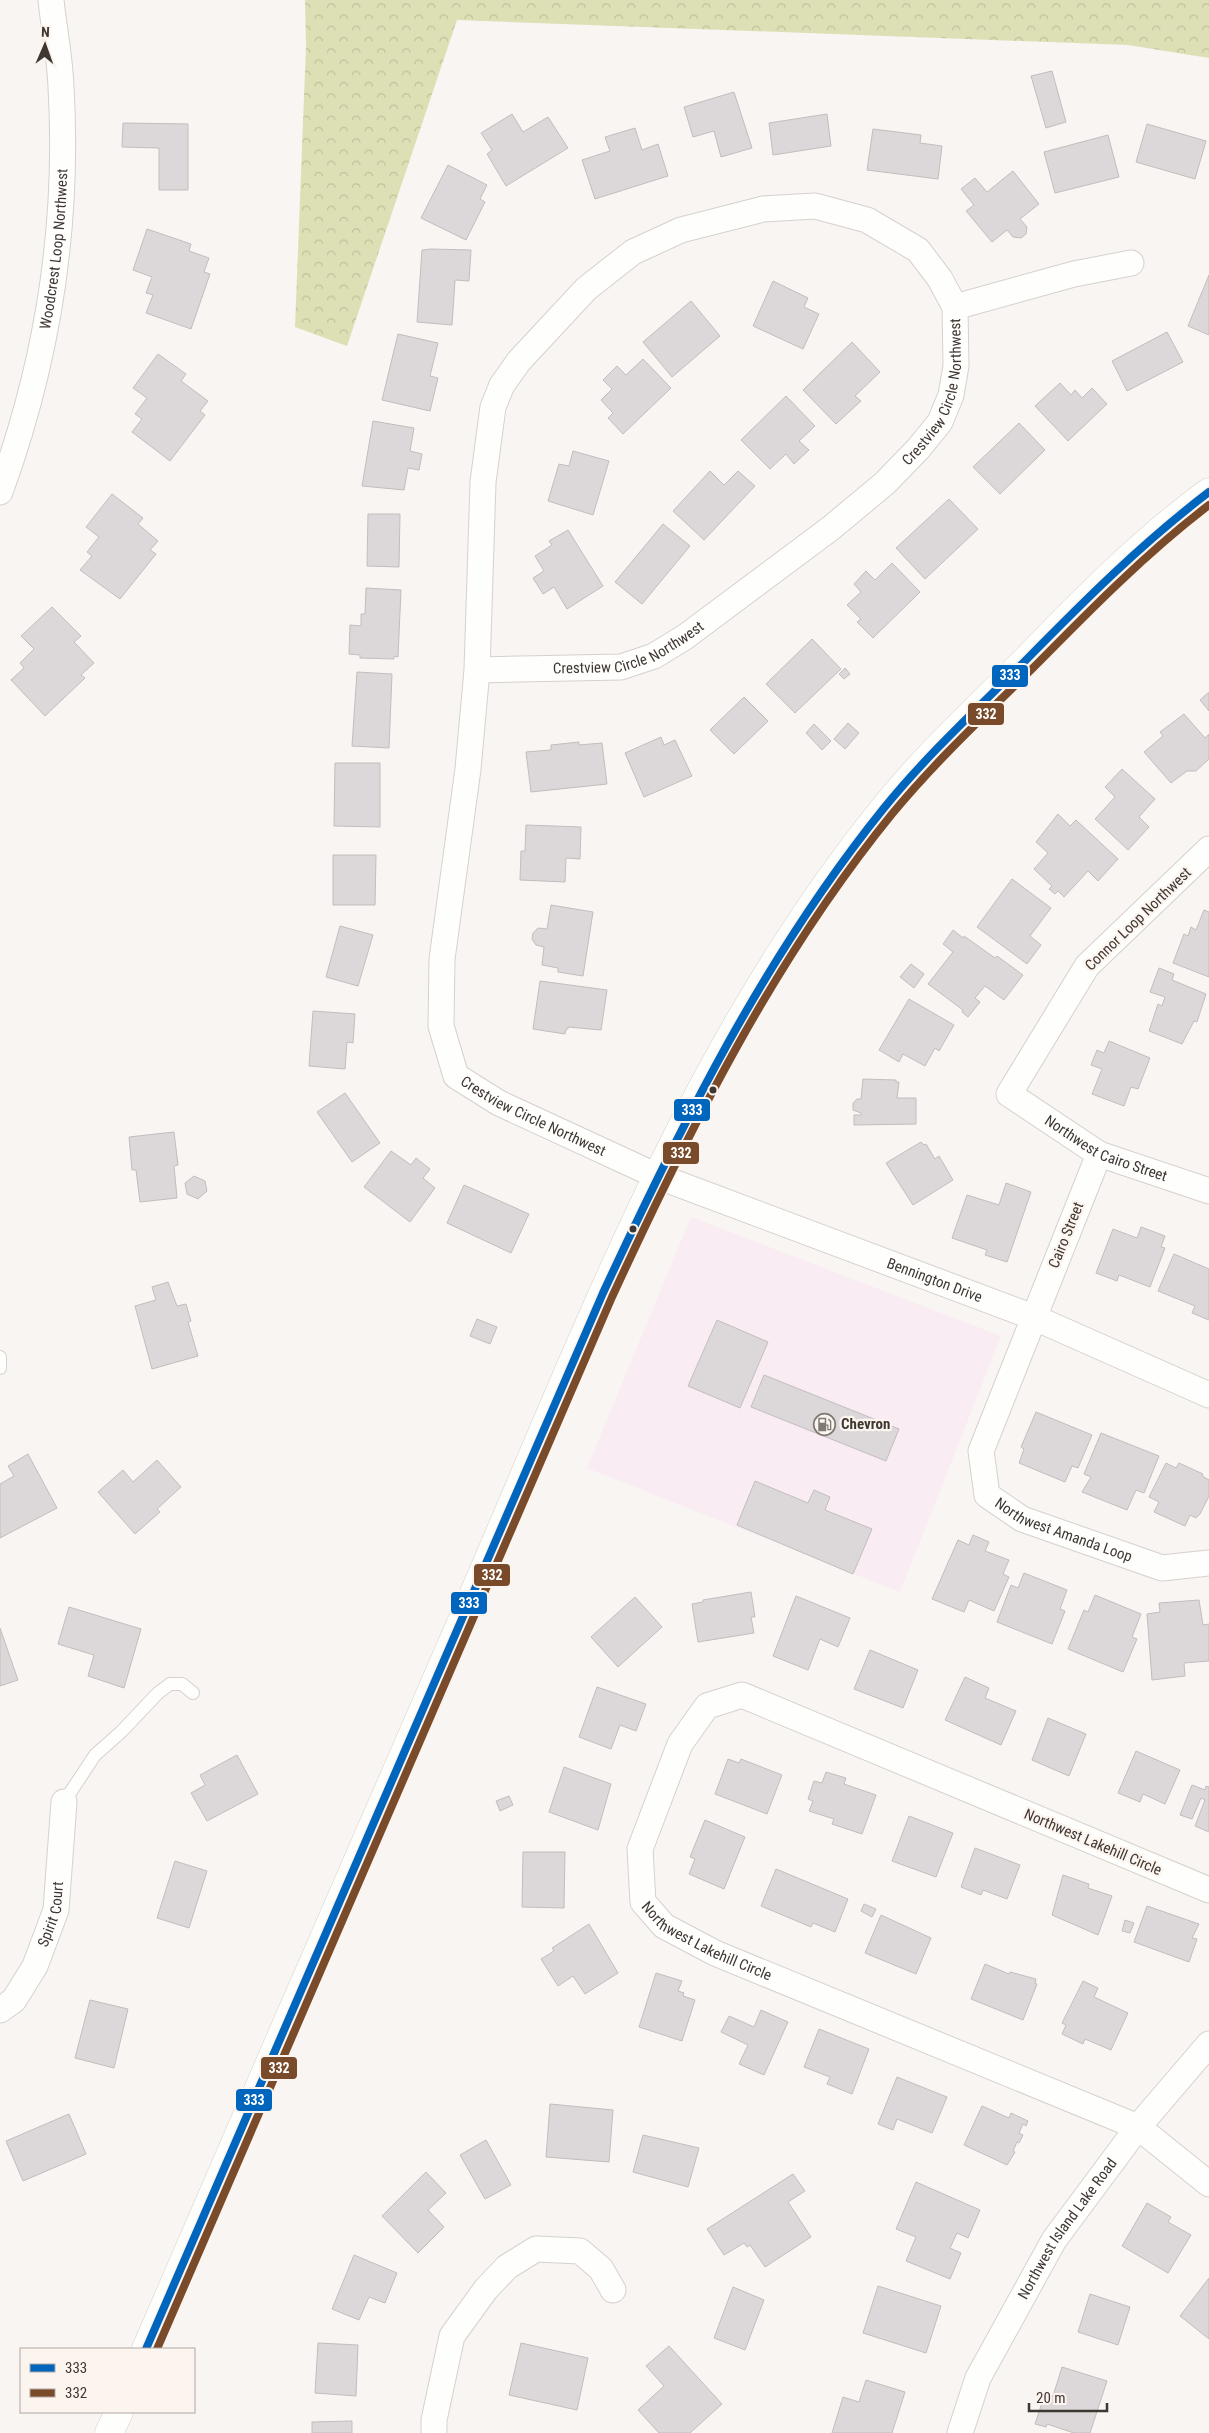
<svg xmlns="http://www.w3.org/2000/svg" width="1209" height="2433" font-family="'Roboto Condensed',sans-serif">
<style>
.commercial{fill:#f9ecf3}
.forest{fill:url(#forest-crowns)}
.building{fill:#dcd8d9;stroke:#c2bdbe}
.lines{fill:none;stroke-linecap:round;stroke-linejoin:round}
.lane-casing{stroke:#d6d1cd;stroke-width:14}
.street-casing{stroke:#d6d1cd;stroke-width:27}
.secondary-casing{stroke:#d6d1cd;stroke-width:29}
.lane{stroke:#fefefd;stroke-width:12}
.street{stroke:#fefefd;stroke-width:25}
.secondary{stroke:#fefefd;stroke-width:28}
.bus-1-casing{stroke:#fcf4ee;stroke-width:11}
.bus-2-casing{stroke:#fcf4ee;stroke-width:11}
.bus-1{stroke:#0065bd;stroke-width:8}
.bus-2{stroke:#7a4b2a;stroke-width:8}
.bus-dot{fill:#3f3731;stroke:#fcf4ee;stroke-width:2}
.labels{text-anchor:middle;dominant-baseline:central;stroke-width:4.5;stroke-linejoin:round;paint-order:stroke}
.street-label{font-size:15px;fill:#3f3731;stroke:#fcf4ee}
.poi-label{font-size:15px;font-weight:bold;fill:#3f3731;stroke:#fcf4ee;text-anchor:start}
.line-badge{stroke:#fcf4ee;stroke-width:2}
.badge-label{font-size:14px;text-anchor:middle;font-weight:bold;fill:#fff}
</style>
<defs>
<pattern id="forest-crowns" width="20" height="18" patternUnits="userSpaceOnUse" patternTransform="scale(1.25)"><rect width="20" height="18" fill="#dde0b4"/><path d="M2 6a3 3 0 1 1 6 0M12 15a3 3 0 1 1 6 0" fill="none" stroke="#bfc19b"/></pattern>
</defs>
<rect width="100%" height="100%" fill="#f8f5f2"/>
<polygon class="commercial" points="691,1217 1001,1336 900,1592 587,1468"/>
<polygon class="forest" points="305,0 1209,0 1209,58 1128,45 457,20 347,346 295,327 306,46"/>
<g class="building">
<polygon points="1052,71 1066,122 1046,128 1031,76"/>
<polygon points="734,92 752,148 721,157 714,131 693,137 684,107"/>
<polygon points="512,114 523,132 548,117 568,148 506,186 487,154 492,150 481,133"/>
<polygon points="827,114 831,146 773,155 769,123"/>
<polygon points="123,123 188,124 188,190 159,190 159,148 122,147"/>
<polygon points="1147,124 1206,141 1195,179 1136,162"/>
<polygon points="635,128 642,150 658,144 668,176 595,199 582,160 610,151 605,137"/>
<polygon points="873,129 921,135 920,143 942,146 938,179 867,170"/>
<polygon points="1108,135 1119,177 1055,193 1044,152"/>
<polygon points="448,165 487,185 480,199 485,202 466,240 421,218"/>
<polygon points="1013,171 1039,204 1020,219 1027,227 1026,234 1021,238 1013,237 1007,230 992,242 966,211 974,205 961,189 975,178 987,192"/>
<polygon points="147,229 191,244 189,251 209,258 204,272 210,274 191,329 146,313 153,295 146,293 152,277 133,270"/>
<polygon points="431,249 471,250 469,281 455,280 452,325 417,322 422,250"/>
<polygon points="1209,275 1209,335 1188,326"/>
<polygon points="773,281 808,298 804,307 819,314 803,349 753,326"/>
<polygon points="691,301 720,336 672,377 643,342"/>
<polygon points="1167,332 1183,362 1127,391 1112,361"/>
<polygon points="398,334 438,343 430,376 438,378 430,411 382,400"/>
<polygon points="852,342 880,372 855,396 861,401 836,424 803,390"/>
<polygon points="158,354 186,374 181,381 208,401 200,411 205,415 170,461 132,432 142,419 135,414 147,398 133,388"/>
<polygon points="643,359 671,388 623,434 608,418 613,413 601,400 612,389 603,380 617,366 626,375"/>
<polygon points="1060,383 1071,395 1075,390 1082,398 1092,388 1107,404 1068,441 1035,406"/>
<polygon points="786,396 815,426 799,441 809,450 794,464 786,454 770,469 741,440"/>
<polygon points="373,421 414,428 410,451 422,454 419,470 408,468 404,490 362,486"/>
<polygon points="1019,423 1045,450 1000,494 973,467"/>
<polygon points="573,451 609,461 593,515 548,501 559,464 569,466"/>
<polygon points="710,471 724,485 738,471 755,486 704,540 673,511"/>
<polygon points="112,494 143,518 138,524 158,541 150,550 156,554 120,599 80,570 92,556 87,552 99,537 86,527"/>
<polygon points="949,499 978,529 925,579 896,548"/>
<polygon points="368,514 400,514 399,567 367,566"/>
<polygon points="663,524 690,546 642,604 615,582"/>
<polygon points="568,530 603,586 567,609 554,587 543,594 533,578 544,571 535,556 552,545 549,541"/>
<polygon points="892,563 920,592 873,638 857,622 861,619 847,605 861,592 854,584 866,571 875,580"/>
<polygon points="366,588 401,590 398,657 394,656 394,659 360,658 360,655 349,654 350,625 361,626 361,614 365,614"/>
<polygon points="52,607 81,636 74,642 94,663 81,675 85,678 45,716 11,680 24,668 20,663 34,649 21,636"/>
<polygon points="812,639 841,669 795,713 766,684"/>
<polygon points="845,668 850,674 844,679 839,674"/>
<polygon points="357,672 392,674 389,748 352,746"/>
<polygon points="1209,692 1209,711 1200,700"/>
<polygon points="744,697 768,721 734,754 710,730"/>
<polygon points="1184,714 1205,738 1209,734 1209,759 1196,771 1187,771 1171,783 1144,752 1163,736 1160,732"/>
<polygon points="848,723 859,733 845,749 834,739"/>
<polygon points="814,724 831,741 822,750 806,733"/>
<polygon points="661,737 664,745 675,740 692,776 644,797 625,753"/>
<polygon points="579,742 579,745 602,743 607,784 531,792 526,752 551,750 551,745"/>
<polygon points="335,763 380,763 380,827 334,826"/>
<polygon points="1122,769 1155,799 1139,817 1149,827 1128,850 1095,819 1115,797 1105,787"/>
<polygon points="1058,814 1070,826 1076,820 1118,859 1098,881 1088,871 1064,897 1058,891 1055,894 1049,889 1052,886 1034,869 1048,853 1036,842"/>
<polygon points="526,825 581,827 580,859 566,858 565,882 520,880 521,851 525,851"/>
<polygon points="333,855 376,855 375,905 333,905"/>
<polygon points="1012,879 1051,908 1030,936 1041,945 1027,964 977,927"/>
<polygon points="551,905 593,912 583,976 558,972 558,968 542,965 544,947 536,945 532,939 533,933 538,928 547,929"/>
<polygon points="1204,910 1209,912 1209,977 1173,963 1184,934 1188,936 1191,927 1196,930"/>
<polygon points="340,926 373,935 358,986 326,977"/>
<polygon points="953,930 963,938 964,936 995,958 997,956 1023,975 1004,1000 985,986 975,998 980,1002 968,1017 962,1012 963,1010 928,984 953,952 943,944"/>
<polygon points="911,964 924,974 914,988 900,977"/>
<polygon points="1159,968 1174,974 1172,980 1206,994 1197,1022 1194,1021 1182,1044 1149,1031 1158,1004 1162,1006 1165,997 1150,992"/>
<polygon points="540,981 607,990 601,1030 568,1027 568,1029 566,1029 565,1034 533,1029"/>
<polygon points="909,999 954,1025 939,1051 935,1048 925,1066 903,1054 899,1062 879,1050"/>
<polygon points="313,1011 355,1014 353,1043 347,1042 345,1069 309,1066"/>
<polygon points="1109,1041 1150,1058 1138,1089 1131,1087 1124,1106 1092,1094 1102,1069 1091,1065 1097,1050 1104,1053"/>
<polygon points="863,1079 896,1080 896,1082 899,1082 897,1098 916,1098 916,1124 854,1125 854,1115 861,1115 861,1113 853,1110 853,1103 857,1099 861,1099"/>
<polygon points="345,1093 380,1143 352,1162 317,1112"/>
<polygon points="174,1132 178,1165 174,1166 177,1198 140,1202 136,1170 132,1170 129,1137"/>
<polygon points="921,1142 924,1145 926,1144 935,1159 939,1156 953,1180 913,1205 886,1163"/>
<polygon points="391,1151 411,1165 416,1158 430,1169 423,1178 435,1188 410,1222 364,1187"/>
<polygon points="194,1176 205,1181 207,1191 198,1199 187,1194 185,1183"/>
<polygon points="1006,1183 1031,1192 1007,1262 985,1255 987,1250 952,1238 967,1195 999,1205"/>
<polygon points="464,1185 529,1214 511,1253 447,1223"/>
<polygon points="1141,1227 1165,1236 1161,1247 1165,1248 1150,1287 1119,1275 1117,1281 1096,1273 1113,1229 1137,1238"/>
<polygon points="1174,1254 1209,1269 1209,1320 1192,1313 1195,1306 1158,1291"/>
<polygon points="168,1282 177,1306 186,1304 191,1321 188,1322 198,1356 152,1369 135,1306 156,1300 152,1287"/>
<polygon points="477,1319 497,1327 490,1344 470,1336"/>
<polygon points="717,1320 768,1342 740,1408 688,1386"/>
<polygon points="764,1375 899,1429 886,1461 751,1407"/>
<polygon points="1036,1412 1092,1435 1078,1468 1072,1466 1065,1482 1019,1463 1024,1449 1021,1447"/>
<polygon points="1101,1433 1159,1456 1144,1493 1136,1490 1127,1510 1082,1492 1091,1477 1084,1474"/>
<polygon points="28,1454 57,1508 0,1538 0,1484 14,1476 8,1466"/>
<polygon points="157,1460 181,1487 157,1509 160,1512 135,1534 98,1492 123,1470 133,1482"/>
<polygon points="1166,1463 1176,1468 1179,1463 1203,1474 1202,1476 1209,1480 1209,1496 1200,1514 1196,1518 1190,1515 1185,1526 1154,1512 1159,1502 1149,1497"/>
<polygon points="755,1481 808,1503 814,1490 830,1497 825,1510 872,1529 853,1574 737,1525"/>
<polygon points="973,1535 989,1542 985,1551 1009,1560 1003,1574 1009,1577 994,1611 969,1600 964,1612 932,1599 958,1540 969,1545"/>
<polygon points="1024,1573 1067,1590 1060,1609 1065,1611 1052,1644 997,1622 1011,1585 1018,1588"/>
<polygon points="751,1592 755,1617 751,1617 754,1633 698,1642 692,1604 703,1602 703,1600"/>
<polygon points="1095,1595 1141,1614 1132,1637 1137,1639 1123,1672 1068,1649 1084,1610 1088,1612"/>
<polygon points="796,1596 850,1618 838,1647 820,1639 808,1670 773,1656"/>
<polygon points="635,1597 662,1627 618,1667 591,1637"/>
<polygon points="1199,1600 1203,1625 1209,1624 1209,1661 1184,1663 1185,1676 1152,1680 1147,1614 1160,1612 1159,1603"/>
<polygon points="69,1607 141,1629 124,1688 88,1676 94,1655 58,1644"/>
<polygon points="0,1628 18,1680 0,1686"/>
<polygon points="870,1650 918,1670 903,1708 854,1689"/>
<polygon points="965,1677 989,1688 985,1698 1016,1711 1001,1745 945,1720"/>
<polygon points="597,1687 646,1704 636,1731 620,1725 611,1749 579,1737"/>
<polygon points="1048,1718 1086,1734 1069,1776 1032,1760"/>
<polygon points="1136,1751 1180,1770 1165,1804 1143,1794 1140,1802 1118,1793"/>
<polygon points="237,1755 258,1794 207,1821 191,1793 205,1785 200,1775"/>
<polygon points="728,1759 739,1763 741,1759 782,1775 767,1814 715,1794"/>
<polygon points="564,1767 611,1784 598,1830 549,1812"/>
<polygon points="826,1772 846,1778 844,1784 876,1795 862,1834 832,1824 834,1819 809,1811 813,1801 808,1799 814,1781 822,1783"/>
<polygon points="1192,1785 1205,1790 1206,1786 1209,1787 1209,1832 1195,1826 1205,1800 1201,1798 1192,1819 1180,1815"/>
<polygon points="509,1796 513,1805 500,1811 496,1801"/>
<polygon points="909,1816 953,1833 936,1877 892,1861"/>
<polygon points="705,1820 745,1837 724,1889 689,1874 695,1859 690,1857"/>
<polygon points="975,1848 1020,1865 1007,1899 983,1890 981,1895 961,1887"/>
<polygon points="523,1852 565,1852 564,1908 522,1907"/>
<polygon points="175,1861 207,1871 189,1928 157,1918"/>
<polygon points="776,1869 848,1899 835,1932 813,1923 811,1927 761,1906"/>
<polygon points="1063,1875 1089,1884 1088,1888 1112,1896 1098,1935 1052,1915"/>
<polygon points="864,1904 876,1909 872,1917 861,1911"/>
<polygon points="1147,1906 1199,1924 1192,1938 1197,1939 1189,1962 1134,1942"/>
<polygon points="881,1915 931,1938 916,1974 865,1953"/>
<polygon points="1125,1920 1134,1923 1130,1933 1122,1931"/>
<polygon points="589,1924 618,1973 585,1994 573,1976 558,1986 541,1959 554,1951 552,1948"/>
<polygon points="985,1964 1009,1974 1010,1972 1036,1979 1035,1983 1037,1984 1023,2020 971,1999"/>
<polygon points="656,1973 682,1981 678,1991 684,1993 683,1996 695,2000 682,2041 639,2027"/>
<polygon points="1083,1981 1098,1988 1094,1997 1128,2013 1111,2050 1085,2039 1083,2044 1062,2034 1066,2025 1062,2023"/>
<polygon points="90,2000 128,2009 114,2068 75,2058"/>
<polygon points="761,2010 788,2022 764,2075 739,2064 748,2045 721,2032 729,2016 754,2027"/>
<polygon points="819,2029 869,2049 852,2094 827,2084 830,2077 804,2067"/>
<polygon points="897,2077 947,2097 932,2133 897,2119 893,2130 878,2124"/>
<polygon points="550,2104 613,2110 609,2162 546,2157"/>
<polygon points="982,2106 1009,2118 1011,2113 1028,2121 1026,2126 1023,2124 1019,2133 1023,2135 1019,2143 1017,2142 1013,2151 1015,2152 1007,2165 964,2145"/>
<polygon points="69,2114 86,2154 23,2181 6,2141"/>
<polygon points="643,2135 699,2148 688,2187 633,2172"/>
<polygon points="486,2140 511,2185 485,2199 460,2155"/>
<polygon points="426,2172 446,2193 428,2210 444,2227 418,2253 382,2216"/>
<polygon points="793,2174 805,2191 788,2202 811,2237 765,2267 750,2245 747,2247 744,2243 724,2255 707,2229"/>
<polygon points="916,2182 980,2210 968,2238 957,2233 950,2248 961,2253 950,2279 906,2261 916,2237 896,2229"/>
<polygon points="1147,2203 1171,2217 1168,2222 1191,2235 1168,2273 1122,2246"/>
<polygon points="354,2255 397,2273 385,2303 369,2297 359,2320 332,2309"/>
<polygon points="1209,2278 1209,2339 1180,2316"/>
<polygon points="878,2286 941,2306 926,2353 863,2333"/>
<polygon points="733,2287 764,2300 745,2350 714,2338"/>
<polygon points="1090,2294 1130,2307 1118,2345 1078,2332"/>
<polygon points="318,2343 358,2345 356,2396 315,2393"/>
<polygon points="521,2343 588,2358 577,2410 509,2395"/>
<polygon points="669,2346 722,2404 690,2433 659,2433 638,2410 664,2386 646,2366"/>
<polygon points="1062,2367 1107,2381 1090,2433 1074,2433 1047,2424 1046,2427 1035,2424 1045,2394 1053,2396"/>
<polygon points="866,2380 905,2392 892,2433 832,2433 843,2397 859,2402"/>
<polygon points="352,2421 352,2433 312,2433 312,2422"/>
</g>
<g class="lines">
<defs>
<g id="lane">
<polyline points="0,1357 0,1368"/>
<polyline points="64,1802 95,1755 121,1732 158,1693 170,1684 182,1684 193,1693"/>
</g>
<g id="street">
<polyline points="955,307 1074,274 1131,263"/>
<path id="s1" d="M0,492C47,363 69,225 61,87C60,58 54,29 51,0"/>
<path id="s2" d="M477,670L621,667L654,656L685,637L831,528L885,483L918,449L940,422L951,395L956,366L955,307L940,279L918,250L867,220L815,206L763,209L681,230L633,252L586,289L519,361L502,385L493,407L483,482L477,670L468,769L442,959L441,1026L456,1076L499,1103L657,1176L1033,1317L1209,1395"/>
<path id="s3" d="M1209,849L1087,966L1009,1094L1099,1154L1209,1191"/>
<path id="s4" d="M1099,1154L981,1451L987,1495L1022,1519L1162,1568L1209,1563"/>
<path id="s5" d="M1209,1890L742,1695L707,1706L680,1744L640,1849L643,1902L664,1926L715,1953L1138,2127L1209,2184"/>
<path id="s6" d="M0,2010L14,2000L35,1966L56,1910L64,1802"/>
<polyline points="434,2433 434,2420 452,2336 486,2289 507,2267 536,2249 580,2251 601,2269 613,2290"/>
<path id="s7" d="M960,2433L978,2378L1054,2240L1138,2127L1209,2044"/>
</g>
<g id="secondary">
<path d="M146,2349C254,2099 362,1850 471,1600C588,1330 695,1042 882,811C925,757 976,710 1025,661C1083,601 1141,542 1209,492"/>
<polyline points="109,2433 119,2412"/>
</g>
</defs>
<use href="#lane" class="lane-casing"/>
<use href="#street" class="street-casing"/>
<use href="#secondary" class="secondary-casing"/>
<use href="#lane" class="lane"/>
<use href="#street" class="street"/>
<use href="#secondary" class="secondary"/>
<defs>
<path id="bus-1" d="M146,2349L603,1293C682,1123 766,954 884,808C927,755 977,709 1025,661C1084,601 1142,543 1209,492"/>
<path id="bus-2" d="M157,2349L612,1297C690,1128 774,959 892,814C935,762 984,716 1032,669C1089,611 1145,554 1209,505"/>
</defs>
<use href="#bus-1" class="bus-1-casing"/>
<use href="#bus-2" class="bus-2-casing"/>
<use href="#bus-1" class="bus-1"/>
<use href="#bus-2" class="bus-2"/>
</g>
<defs>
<symbol id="fuel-ring" viewBox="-11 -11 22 22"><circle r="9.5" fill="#fcf4ee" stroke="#807a75" stroke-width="1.5"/><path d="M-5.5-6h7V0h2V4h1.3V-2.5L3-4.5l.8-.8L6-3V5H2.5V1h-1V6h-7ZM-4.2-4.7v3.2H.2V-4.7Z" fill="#807a75"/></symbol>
</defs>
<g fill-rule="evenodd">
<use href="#fuel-ring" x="812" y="1412" width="25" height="25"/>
</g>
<g class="bus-dot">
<circle cx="713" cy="1090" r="4.5"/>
<circle cx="633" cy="1229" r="4.5"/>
</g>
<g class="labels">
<g class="street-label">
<text stroke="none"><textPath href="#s1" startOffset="250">Woodcrest Loop Northwest</textPath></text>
<text stroke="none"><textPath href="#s2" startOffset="576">Crestview Circle Northwest</textPath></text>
<text stroke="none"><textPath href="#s2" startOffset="156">Crestview Circle Northwest</textPath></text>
<text transform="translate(1138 919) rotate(-44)">Connor Loop Northwest</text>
<text stroke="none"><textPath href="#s2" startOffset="2011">Crestview Circle Northwest</textPath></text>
<text stroke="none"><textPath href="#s3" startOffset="431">Northwest Cairo Street</textPath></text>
<text transform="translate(1066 1235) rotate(-68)">Cairo Street</text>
<text stroke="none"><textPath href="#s2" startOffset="2445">Bennington Drive</textPath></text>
<text stroke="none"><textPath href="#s4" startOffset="449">Northwest Amanda Loop</textPath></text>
<text transform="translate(1093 1842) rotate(23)">Northwest Lakehill Circle</text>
<text stroke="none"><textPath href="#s6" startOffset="112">Spirit Court</textPath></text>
<text stroke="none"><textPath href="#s5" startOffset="831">Northwest Lakehill Circle</textPath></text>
<text stroke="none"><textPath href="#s7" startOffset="232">Northwest Island Lake Road</textPath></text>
</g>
<g class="poi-label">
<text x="841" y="1424">Chevron</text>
</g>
</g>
<g class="line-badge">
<rect x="991" y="664" width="38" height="24" rx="5" fill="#0065bd"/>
<rect x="967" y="702" width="38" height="24" rx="5" fill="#7a4b2a"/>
<rect x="673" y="1098" width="38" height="24" rx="5" fill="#0065bd"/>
<rect x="662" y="1141" width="38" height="24" rx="5" fill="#7a4b2a"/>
<rect x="473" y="1563" width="38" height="24" rx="5" fill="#7a4b2a"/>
<rect x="450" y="1591" width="38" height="24" rx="5" fill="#0065bd"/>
<rect x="260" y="2056" width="38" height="24" rx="5" fill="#7a4b2a"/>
<rect x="235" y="2088" width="38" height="24" rx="5" fill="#0065bd"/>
</g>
<g class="badge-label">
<text x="1010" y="680">333</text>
<text x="986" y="719">332</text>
<text x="692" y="1115">333</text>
<text x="681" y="1158">332</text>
<text x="492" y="1580">332</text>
<text x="469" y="1608">333</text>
<text x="279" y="2073">332</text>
<text x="254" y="2105">333</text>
</g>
<rect x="20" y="2348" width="175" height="65" fill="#fcf4ee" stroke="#b0a8a2"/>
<rect x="30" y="2364" width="25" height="8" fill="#0065bd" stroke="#b0a8a2"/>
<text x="65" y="2373" font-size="15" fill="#3f3731">333</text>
<rect x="30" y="2389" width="25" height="8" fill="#7a4b2a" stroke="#b0a8a2"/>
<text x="65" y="2398" font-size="15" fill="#3f3731">332</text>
<g transform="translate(45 45) rotate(2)" stroke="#fcf4ee" stroke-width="4" paint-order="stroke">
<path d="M0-4L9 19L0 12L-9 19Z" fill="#3f3731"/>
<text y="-8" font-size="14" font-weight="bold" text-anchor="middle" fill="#3f3731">N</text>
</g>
<path d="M1029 2403v8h78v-8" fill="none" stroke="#3f3731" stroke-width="2.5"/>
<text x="1036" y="2403" font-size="15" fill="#3f3731" stroke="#fcf4ee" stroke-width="4" paint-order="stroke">20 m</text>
</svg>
